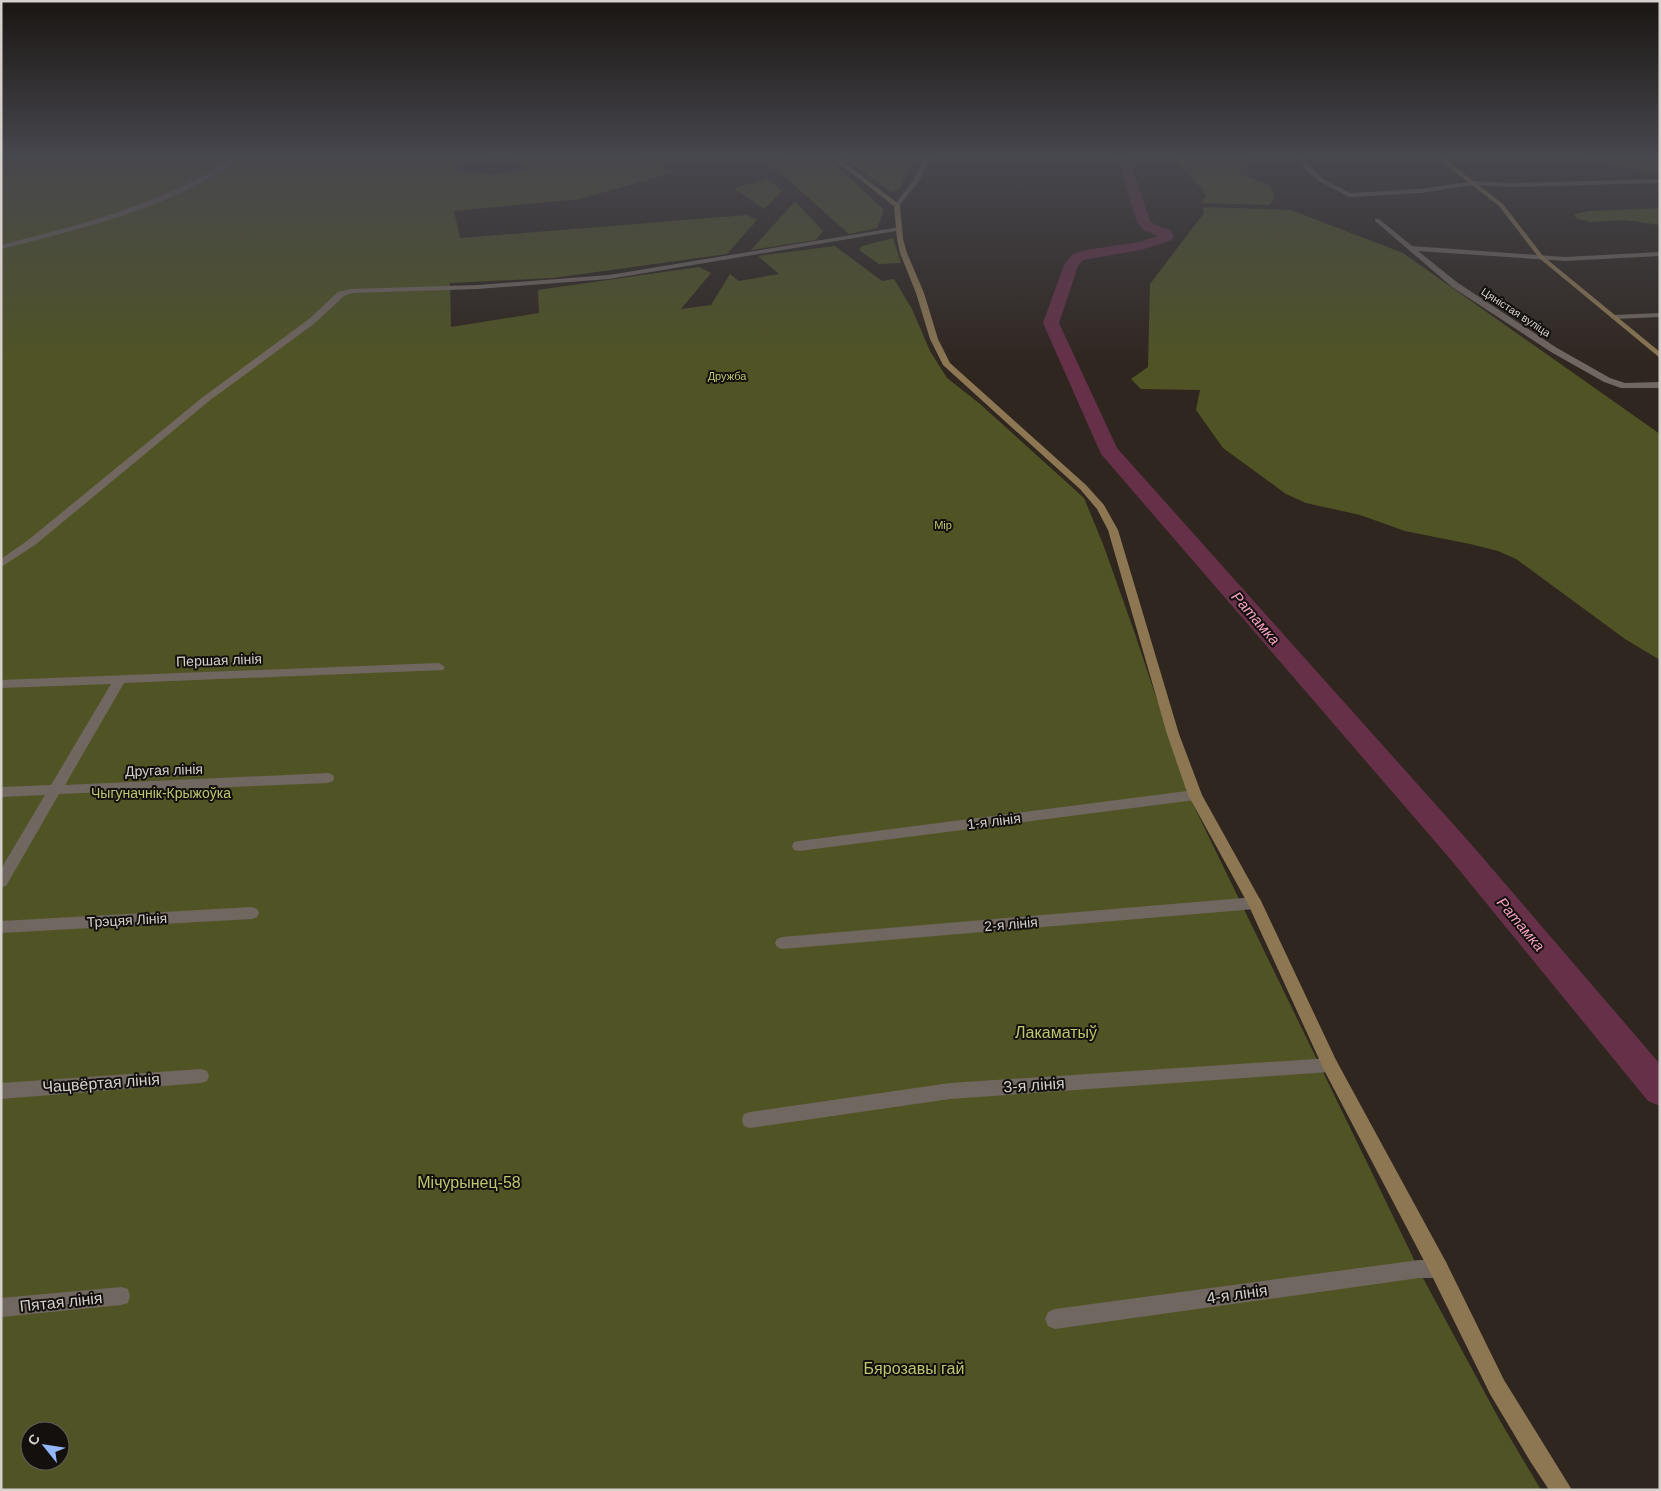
<svg xmlns="http://www.w3.org/2000/svg" width="1661" height="1491" font-family="Helvetica,sans-serif">
<style>
.green{fill:#505424;fill-rule:evenodd}
.lines{fill:none;stroke-linecap:round;stroke-linejoin:round}
.river{fill:#653048;fill-rule:evenodd}
.street{fill:#716761;fill-rule:evenodd}
.secondary{fill:#8c7752;fill-rule:evenodd}
.labels{text-anchor:middle;dominant-baseline:central;stroke-width:4;stroke-linejoin:round;paint-order:stroke}
.far-street-label{font-size:11px;fill:#d6d0cc;stroke:#14100d}
.far-park-label{font-size:11px;fill:#bec66f;stroke:#14100d}
.street-label{font-size:14px;fill:#d6d0cc;stroke:#14100d}
.park-label{font-size:14px;fill:#bec66f;stroke:#14100d}
.water-label{font-size:15px;font-style:italic;fill:#f6a0c4;stroke:#14100d}
.near-park-label{font-size:16px;fill:#bec66f;stroke:#14100d}
.near-street-label{font-size:16px;fill:#d6d0cc;stroke:#14100d}
</style>
<rect width="100%" height="100%" fill="#2f2620"/>
<g class="green">
<path d="M1,157H492L453,165V170L494,175L532,168L507,157H636L675,172L580,199L454,211L460,238L747,215L757,220L727,254L553,278L450,283L451,327L539,313L538,290L699,267L711,273L681,309L711,305L730,274L739,281L779,274L758,256L835,246L882,281L894,279L912,309L930,351L947,378L980,404L1084,498L1103,544L1134,631L1189,796L1424,1280L1499,1419L1541,1490H1ZM30,1431H60V1461H30Z"/>
<polygon points="795,157 827,157 884,210 877,228 849,234 783,175 766,164"/>
<polygon points="843,157 915,157 899,190 891,192"/>
<path d="M1173,157H1244L1251,164L1235,171L1270,185C1274,193 1277,198 1269,205L1201,203L1206,196L1203,190Z"/>
<polygon points="1580,157 1660,157 1660,173 1609,164"/>
<polygon points="768,179 782,191 764,209 734,188"/>
<polygon points="795,201 823,231 816,240 751,250"/>
<polygon points="1203,207 1291,210 1403,253 1660,434 1660,660 1625,639 1516,559 1498,551 1470,544 1405,531 1360,515 1306,503 1286,494 1223,448 1196,410 1200,390 1141,389 1131,379 1148,367 1150,284 1204,213"/>
<polygon points="1660,208 1660,225 1625,220 1589,222 1576,218 1574,214 1590,211"/>
<polygon points="893,238 901,263 879,264 859,250 862,246"/>
</g>
<g class="lines">
<polygon class="river" points="1117,157 1129,157 1150,221 1154,224 1171,231 1174,237 1172,240 1141,250 1083,260 1078,266 1059,323 1117,448 1471,844 1660,1064 1660,1106 1648,1101 1451,860 1101,454 1043,323 1064,265 1073,254 1086,250 1139,242 1158,236 1144,230 1137,222"/>
<g class="street">
<path d="M235,157H241C229,168 213,176 199,184C137,216 68,232 1,249V245C84,224 162,204 235,157Z"/>
<polygon points="925,157 931,157 919,181 899,206 895,206 895,204 913,181"/>
<polygon points="1298,157 1304,157 1311,168 1323,179 1350,193 1421,189 1473,181 1512,183 1660,179 1660,183 1512,187 1473,185 1421,193 1349,197 1319,181 1307,171"/>
<polygon points="1375,219 1379,219 1412,246 1565,257 1660,252 1660,256 1565,261 1418,251 1458,283 1557,348 1610,378 1625,383 1660,382 1660,388 1621,388 1604,382 1551,352 1452,287 1375,221"/>
<polygon points="900,227 903,229 902,230 609,279 478,289 352,293 344,296 315,323 209,401 35,545 1,567 1,559 27,541 203,397 309,319 338,292 351,289 478,285 609,275"/>
<polygon points="1660,313 1660,317 1614,319 1610,317 1614,315"/>
<polygon points="439,663 445,667 443,670 124,683 65,785 328,773 333,775 334,778 333,781 328,783 59,794 6,886 1,887 1,869 45,795 1,797 1,787 51,785 111,684 1,688 1,680"/>
<polygon points="1195,790 1200,792 1202,795 1200,798 1195,800 799,851 794,850 792,846 794,842 799,841"/>
<polygon points="1255,897 1260,899 1262,903 1260,907 1255,909 782,949 777,947 775,943 777,939 782,937"/>
<polygon points="252,907 257,909 259,913 257,917 252,919 1,933 1,921"/>
<polygon points="1330,1058 1336,1060 1338,1065 1336,1070 1330,1072 950,1099 750,1128 744,1126 742,1120 744,1114 750,1112 950,1083"/>
<polygon points="201,1069 207,1071 209,1076 207,1081 201,1083 1,1099 1,1083"/>
<polygon points="1419,1260 1439,1260 1446,1262 1448,1269 1446,1276 1439,1278 1419,1278 1055,1329 1048,1326 1045,1319 1048,1312 1055,1309"/>
<polygon points="121,1287 128,1289 130,1296 128,1303 121,1305 1,1317 1,1298"/>
</g>
<g class="secondary">
<polygon points="831,157 837,157 900,205 903,239 907,253 924,293 938,339 950,363 1086,485 1104,505 1118,530 1179,734 1202,795 1262,903 1336,1060 1446,1262 1504,1380 1572,1490 1549,1490 1530,1461 1490,1394 1432,1276 1324,1070 1248,904 1188,795 1167,734 1108,530 1097,509 1080,489 943,365 930,339 916,293 900,253 897,239 894,206"/>
<polygon points="1436,157 1442,157 1503,204 1543,256 1660,352 1660,358 1539,258 1499,206"/>
</g>
</g>
<linearGradient id="sky" x2="0" y2="1"><stop stop-color="#1a1512"/><stop offset="0.43" stop-color="#47474e"/><stop offset="1" stop-color="#47474e" stop-opacity="0"/></linearGradient>
<rect width="1661" height="365" fill="url(#sky)"/>
<g class="labels">
<g class="far-street-label">
<text transform="translate(1516 312) rotate(33)">Цяністая вуліца</text>
</g>
<g class="far-park-label">
<text x="727" y="376">Дружба</text>
<text x="943" y="525">Мір</text>
</g>
<g class="street-label">
<text transform="translate(219 660) rotate(-2)">Першая лінія</text>
<text transform="translate(164 770) rotate(-2)">Другая лінія</text>
<text transform="translate(994 821) rotate(-7)">1-я лінія</text>
<text transform="translate(127 920) rotate(-3)">Трэцяя Лінія</text>
<text transform="translate(1011 924) rotate(-5)">2-я лінія</text>
</g>
<g class="park-label">
<text x="161" y="793">Чыгуначнік-Крыжоўка</text>
</g>
<g class="water-label">
<text transform="translate(1256 618) rotate(49)">Ратамка</text>
<text transform="translate(1521 924) rotate(50)">Ратамка</text>
</g>
<g class="near-park-label">
<text x="1056" y="1032">Лакаматыў</text>
<text x="469" y="1182">Мічурынец-58</text>
<text x="914" y="1368">Бярозавы гай</text>
</g>
<g class="near-street-label">
<text transform="translate(101 1083) rotate(-4)">Чацвёртая лінія</text>
<text transform="translate(1034 1085) rotate(-4)">3-я лінія</text>
<text transform="translate(1237 1294) rotate(-8)">4-я лінія</text>
<text transform="translate(61 1302) rotate(-6)">Пятая лінія</text>
</g>
</g>
<rect width="1661" height="1491" fill="none" stroke="#d6d0cc" stroke-width="5"/>
<g transform="translate(45 1446) rotate(300)"><circle r="24" fill="#14100d" stroke="#625d59"/>
<path d="M0-4L9 19L0 12L-9 19Z" fill="#93b7fd"/>
<text y="-8" font-size="14" font-weight="bold" text-anchor="middle" fill="#d6d0cc">С</text>
</g>
</svg>
